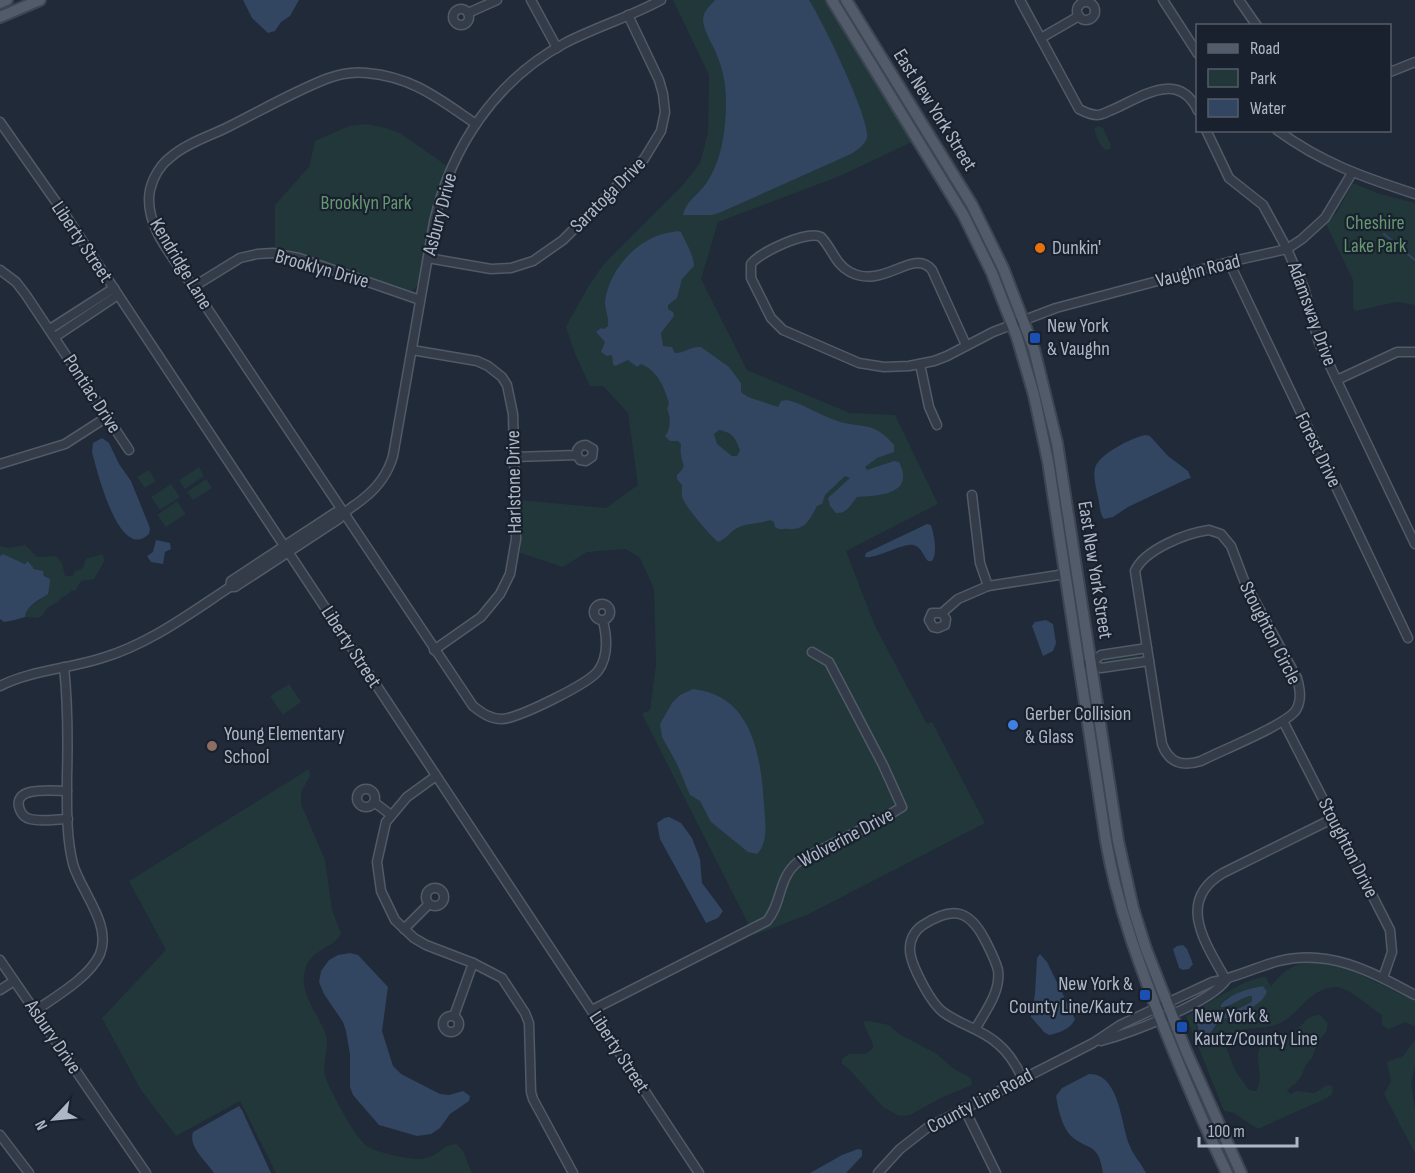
<svg xmlns="http://www.w3.org/2000/svg" width="1415" height="1173" font-family="'Sofia Sans Condensed',sans-serif">
<style>
.green{fill:#22373a;fill-rule:evenodd}
.water{fill:#324561;fill-rule:evenodd}
.lines{fill:none;stroke-linecap:round;stroke-linejoin:round}
.stream{stroke:#324561;stroke-width:2}
.minor-casing{stroke:#515a67;stroke-width:11}
.major-casing{stroke:#3d4553;stroke-width:14}
.minor{stroke:#343c49;stroke-width:8}
.major{stroke:#515b69;stroke-width:10}
.food-dot{fill:#e8710a;stroke:#19212e;stroke-width:2}
.transit-dot{fill:#1a4fb4;stroke:#19212e;stroke-width:2}
.shop-dot{fill:#3f7fe0;stroke:#19212e;stroke-width:2}
.education-dot{fill:#8d6e63;stroke:#19212e;stroke-width:2}
.labels{text-anchor:middle;dominant-baseline:central;stroke-width:4.5;stroke-linejoin:round;paint-order:stroke}
.street-label{font-size:20px;fill:#aeb7c6;stroke:#19212e}
.park-label{font-size:20px;fill:#659771;stroke:#19212e}
.poi-label{font-size:20px;fill:#aeb7c6;stroke:#19212e;text-anchor:start}
</style>
<rect width="100%" height="100%" fill="#202a39"/>
<g class="green">
<polygon points="673,0 826,0 914,141 840,176 718,222 701,279 747,370 850,413 895,415 938,504 846,551 875,626 927,724 932,722 985,823 807,915 754,935 642,714 650,710 656,664 654,589 640,558 626,549 587,552 563,567 520,553 521,539 520,500 606,508 638,485 628,413 603,386 590,386 575,354 566,327 588,287 603,265 682,186 700,163 708,133 709,75"/>
<polygon points="837,0 840,0 847,10 973,216 989,250"/>
<polygon points="366,124 386,128 400,133 447,166 431,216 420,280 416,287 411,291 295,251 275,248 275,205 309,167 315,141 349,126"/>
<path d="M1098,126L1103,128L1111,145L1110,149L1106,150C1100,147 1094,134 1095,128Z"/>
<polygon points="1353,183 1380,194 1415,203 1415,305 1397,302 1355,311 1353,308 1353,280 1326,224 1337,212"/>
<polygon points="1041,399 1054,447 1074,588 1064,536"/>
<polygon points="199,467 204,476 185,489 179,480"/>
<polygon points="149,470 156,481 145,488 137,477"/>
<polygon points="206,479 212,488 193,500 187,492"/>
<polygon points="171,484 180,497 160,510 151,497"/>
<polygon points="177,501 186,514 166,527 157,515"/>
<path d="M25,545L37,557L56,556L62,563L65,576H73L75,571L83,568L86,559L102,554L105,560L94,579C79,582 83,577 76,590L71,591L66,596L62,597L58,602L47,608L42,616L37,618L25,617V611L41,599L50,582L40,570L32,568L29,561L25,564L3,554L0,556V546L8,548Z"/>
<polygon points="1134,654 1138,654 1139,657 1108,663 1102,660"/>
<polygon points="289,684 301,702 283,715 270,696"/>
<polygon points="1095,744 1136,932 1135,932 1120,889 1113,859"/>
<path d="M309,769L310,776L301,792V804L325,860L332,910L341,933C337,947 314,947 306,967C297,993 318,1012 326,1035C330,1048 322,1062 325,1076C329,1089 356,1139 367,1146C377,1153 407,1159 420,1159C436,1159 443,1144 456,1144L463,1151L472,1173H276L240,1101L176,1136L141,1090L102,1018L166,950L129,881Z"/>
<path d="M1313,962L1349,969L1415,1001V1027L1406,1022L1388,1029L1382,1025V1015C1371,1008 1347,986 1335,987C1306,990 1301,1014 1278,1024C1259,1032 1238,1022 1224,1042L1236,1072L1249,1090L1256,1091C1267,1075 1248,1052 1267,1040C1275,1035 1286,1036 1293,1032C1304,1025 1306,1015 1320,1015L1328,1023L1326,1032L1317,1043L1312,1058L1305,1066L1302,1075L1296,1083L1287,1090L1290,1094L1297,1091L1314,1093L1327,1085L1333,1086L1332,1094L1327,1098L1258,1129L1234,1113L1224,1111L1186,1016C1203,1007 1248,976 1266,977L1271,987C1282,971 1293,964 1313,962ZM1263,986L1248,1011L1223,1018L1208,1036L1201,1038L1196,1025L1213,1010C1225,1014 1246,1009 1254,998L1252,996L1242,998L1227,1007L1225,999L1252,988Z"/>
<polygon points="870,1021 889,1025 899,1034 937,1054 954,1069 971,1078 972,1085 941,1098 910,1115 899,1116 883,1107 848,1068 842,1064 842,1059 849,1054 866,1054 873,1048 873,1044 863,1022"/>
<polygon points="1415,1040 1415,1067 1411,1082 1415,1110 1415,1153 1384,1094 1391,1081 1387,1062 1403,1056"/>
<polygon points="1195,1091 1236,1173 1233,1173 1224,1156"/>
</g>
<g class="water">
<polygon points="243,0 299,0 290,16 281,22 275,31 268,33 252,18"/>
<path d="M715,0H809C821,18 871,120 867,138C865,145 857,150 851,154L719,213L712,215H683C687,199 699,195 707,182C722,160 726,128 726,102C726,85 723,69 716,53C712,43 703,30 703,19C704,10 710,6 715,0Z"/>
<path d="M678,231L681,232C686,244 693,252 694,266L682,279L677,298L668,305V309L673,312L674,316L661,333L663,346L672,347L675,353C684,353 691,346 701,347L729,367L741,383V392L748,397L778,407L781,401L787,400C804,404 819,415 835,420C862,430 872,419 894,445V452L877,458L865,467L867,470L894,461L899,462C916,495 877,496 857,497C851,504 847,514 836,513L830,506L828,498L850,478L845,476L825,495L822,504L817,506C810,519 806,530 789,529C782,528 781,531 775,527L774,522L770,520C759,524 749,523 739,527C731,530 727,539 718,542C710,535 687,509 683,499C681,495 682,490 682,485L677,479V475C688,464 682,466 681,454C680,451 681,447 681,444L678,441H670L665,436C671,429 671,417 667,409L669,403C664,387 658,371 641,364L637,367L628,360L615,366L613,364L612,355L607,356L601,352L605,342L596,332L601,328L604,329L608,326C609,317 605,310 605,302C608,273 632,245 659,235C665,233 672,232 678,231ZM719,430C733,433 735,437 740,450L737,456H732L717,444L714,434Z"/>
<path d="M1145,435L1150,436L1168,456L1188,471L1191,478L1187,479L1128,507L1113,517L1104,519C1099,513 1100,504 1098,497C1096,488 1093,477 1095,468C1099,454 1131,438 1145,435Z"/>
<path d="M102,438L109,443L119,464L131,481L150,528L149,534C119,563 97,470 92,452L93,443Z"/>
<path d="M927,524L931,525C934,535 938,553 932,561H928C924,557 922,549 916,546C906,540 879,559 865,557L866,553Z"/>
<polygon points="156,540 170,543 171,549 165,552 163,564 151,562 147,556 153,552"/>
<path d="M3,554L25,564L28,561L34,569L43,571L44,576L50,579C50,584 49,589 48,594C39,600 26,606 25,617C18,619 12,621 4,622L0,619V556Z"/>
<polygon points="1046,620 1053,624 1056,643 1053,651 1043,656 1032,626 1035,622"/>
<path d="M693,689C753,695 761,757 764,805C765,820 769,843 757,854L748,852L711,822L700,801L690,795L677,764L662,737L660,724L672,703L680,695Z"/>
<polygon points="669,817 681,823 692,838 700,859 702,883 723,911 718,918 706,923 660,839 657,823 664,818"/>
<polygon points="1177,946 1183,945 1187,949 1193,964 1189,969 1183,970 1179,968 1173,949"/>
<polygon points="350,953 358,955 388,987 382,1031 393,1066 401,1074 440,1094 449,1095 463,1091 470,1096 469,1101 450,1114 440,1128 431,1134 417,1136 379,1125 353,1095 350,1087 350,1054 346,1031 343,1022 324,994 319,982 321,971 329,960 338,955"/>
<path d="M1040,954L1047,962L1075,1019C1071,1029 1059,1033 1049,1035L1044,1032L1031,1017L1035,994L1037,958Z"/>
<path d="M1263,986L1267,992L1262,1000L1248,1011L1220,1020L1208,1036L1201,1038L1196,1021C1201,1006 1214,1013 1225,1011C1235,1010 1245,1007 1252,1001V996C1241,996 1232,1008 1221,1007V1005C1229,994 1250,988 1263,986Z"/>
<path d="M1089,1074C1119,1073 1121,1123 1129,1144C1133,1155 1141,1163 1146,1173H1103C1098,1141 1089,1152 1071,1136C1062,1127 1058,1109 1056,1096L1062,1088Z"/>
<path d="M239,1106L242,1110L271,1173H214C206,1161 188,1147 193,1132Z"/>
<polygon points="858,1149 862,1150 862,1156 846,1173 810,1173 842,1155"/>
</g>
<g class="lines">
<polyline class="stream" points="1384,234 1415,260"/>
<defs>
<g id="minor">
<polyline points="531,0 557,48"/>
<path d="M1020,0L1079,109C1085,112 1090,115 1097,115C1103,115 1108,111 1114,109C1143,96 1179,70 1198,111"/>
<polyline points="1163,0 1198,54"/>
<polyline points="1239,0 1257,26"/>
<circle cx="1086" cy="11" r="9"/>
<circle cx="461" cy="17" r="8"/>
<polyline points="468,13 497,0"/>
<polyline points="1041,38 1079,16"/>
<polyline points="1390,72 1415,62"/>
<polyline points="0,122 68,219 699,1173"/>
<path d="M476,124C439,99 413,77 367,73C353,71 339,74 326,79C293,92 260,111 228,127C210,136 187,143 172,156C161,164 153,177 150,190C143,226 175,259 193,287L473,706C482,713 490,719 502,719C519,718 588,684 598,671C609,656 607,637 603,621"/>
<polyline points="1206,130 1229,178 1263,205 1287,249 1304,288 1319,343 1415,544"/>
<path d="M1277,130C1322,163 1363,177 1415,194"/>
<polyline points="428,258 491,269 511,268 533,261 563,240 644,159 661,131 665,112 663,94 659,80 628,15"/>
<polyline points="1229,262 1408,638"/>
<polyline points="0,270 16,282 26,295 129,450"/>
<polyline points="193,287 240,258 257,254 273,253 299,258 420,300"/>
<polyline points="50,329 114,288"/>
<polyline points="55,337 118,295"/>
<path d="M966,345L932,270C913,247 884,290 850,272C835,264 832,248 821,237C807,230 760,252 751,264V278L771,318L783,330L859,363L884,367L909,366L934,361L947,356L993,332L1056,308L1229,262L1287,249L1302,239L1325,218L1352,173"/>
<polyline points="412,350 477,361 488,366 502,377 507,385 513,414 516,539 510,574 500,594 481,617 434,650"/>
<polyline points="920,364 929,407 937,425"/>
<polyline points="1337,380 1397,352 1415,352"/>
<path d="M514,457L577,455L580,460L586,461L592,457L593,449L586,445C580,445 576,449 577,455"/>
<polyline points="0,464 65,444 107,417"/>
<polyline points="972,495 980,563 988,586"/>
<path d="M1209,530L1221,534L1231,546L1245,583L1297,678C1300,689 1302,700 1296,710C1286,725 1220,751 1201,761C1182,767 1169,763 1162,744L1135,571C1144,550 1186,533 1209,530Z"/>
<polyline points="230,587 231,581 336,512 343,513"/>
<circle cx="602" cy="612" r="8"/>
<polyline points="942,613 946,619 945,625 938,628 933,627 929,620 932,613 942,613 958,599 988,586 1065,574"/>
<polyline points="1091,663 1101,668 1149,661"/>
<polyline points="1079,665 1091,663 1101,655 1147,648"/>
<path d="M0,686C32,670 68,669 102,658C149,644 189,614 230,587H235L339,519C345,510 355,506 364,498C378,487 388,473 393,456L434,222C451,147 496,80 565,43C596,27 630,17 661,0"/>
<polyline points="1283,721 1390,930 1392,952 1383,978"/>
<polyline points="436,776 407,797 386,822 377,862 381,891 395,920 414,938 426,945 473,963 502,978 525,1013 529,1023 531,1092 533,1099 573,1173"/>
<circle cx="366" cy="798" r="9"/>
<path d="M67,791C55,791 10,785 20,810C22,815 26,818 30,819C41,822 56,819 68,819"/>
<polyline points="374,802 391,815"/>
<circle cx="435" cy="897" r="9"/>
<polyline points="404,929 429,904"/>
<polyline points="0,960 146,1173"/>
<path d="M1226,980C1206,944 1175,901 1223,873L1332,819"/>
<polyline points="0,990 14,981"/>
<path d="M592,1010L767,921C783,902 777,878 799,861L884,818L902,807L883,765L829,662L812,652"/>
<path d="M35,1011C55,997 90,977 100,954C112,924 81,892 73,864C66,836 67,806 67,777C68,740 68,704 64,667"/>
<circle cx="451" cy="1024" r="8"/>
<polyline points="454,1016 473,963"/>
<path d="M976,1028C986,1010 1001,991 998,970C995,959 990,950 985,940C969,909 952,906 923,925C915,930 910,939 910,948C909,963 931,1003 943,1012C960,1025 982,1029 998,1044C1009,1053 1016,1065 1022,1077"/>
<path d="M1101,1041C1130,1033 1210,1003 1226,980"/>
<polyline points="964,1108 996,1173"/>
<polyline points="0,1135 29,1173"/>
<path d="M878,1173L900,1149L927,1128L1093,1043L1120,1025L1212,982C1235,978 1256,967 1279,961C1329,948 1372,972 1415,995"/>
</g>
<g id="major">
<path d="M832,0L963,214L992,273L1017,337L1034,395L1048,461L1106,841C1117,905 1139,964 1163,1025C1183,1075 1204,1125 1227,1173"/>
<polyline points="846,0 972,205 1003,268 1034,349 1057,443 1118,841 1133,908 1146,949 1186,1051 1241,1173"/>
<polyline points="0,3 7,0"/>
<polyline points="0,17 40,0"/>
</g>
</defs>
<use href="#minor" class="minor-casing"/>
<use href="#major" class="major-casing"/>
<use href="#minor" class="minor"/>
<use href="#major" class="major"/>
</g>
<circle class="food-dot" cx="1040" cy="248" r="6"/>
<g class="transit-dot">
<rect x="1029" y="332" width="12" height="12" rx="3"/>
<rect x="1139" y="989" width="12" height="12" rx="3"/>
<rect x="1176" y="1021" width="12" height="12" rx="3"/>
</g>
<circle class="shop-dot" cx="1013" cy="725" r="6"/>
<circle class="education-dot" cx="212" cy="746" r="6"/>
<g class="labels">
<g class="street-label">
<text transform="translate(935 110) rotate(58)">East New York Street</text>
<text transform="translate(608 195) rotate(-45)">Saratoga Drive</text>
<text transform="translate(440 214) rotate(-75)">Asbury Drive</text>
<text transform="translate(82 242) rotate(56)">Liberty Street</text>
<text transform="translate(181 264) rotate(59)">Kendridge Lane</text>
<text transform="translate(322 269) rotate(16)">Brooklyn Drive</text>
<text transform="translate(1198 271) rotate(-14)">Vaughn Road</text>
<text transform="translate(1312 314) rotate(70)">Adamsway Drive</text>
<text transform="translate(92 394) rotate(57)">Pontiac Drive</text>
<text transform="translate(1318 450) rotate(64)">Forest Drive</text>
<text transform="translate(514 482) rotate(-91)">Harlstone Drive</text>
<text transform="translate(1095 570) rotate(81)">East New York Street</text>
<text transform="translate(1270 633) rotate(63)">Stoughton Circle</text>
<text transform="translate(351 647) rotate(57)">Liberty Street</text>
<text transform="translate(846 838) rotate(-28)">Wolverine Drive</text>
<text transform="translate(1348 848) rotate(63)">Stoughton Drive</text>
<text transform="translate(53 1037) rotate(56)">Asbury Drive</text>
<text transform="translate(619 1052) rotate(57)">Liberty Street</text>
<text transform="translate(980 1101) rotate(-28)">County Line Road</text>
</g>
<g class="park-label">
<text x="366" y="203">Brooklyn Park</text>
<text x="1375" y="223">Cheshire<tspan x="1375" dy="23">Lake Park</tspan></text>
</g>
<g class="poi-label">
<text x="1052" y="248">Dunkin'</text>
<text x="1047" y="326">New York<tspan x="1047" dy="23">&amp; Vaughn</tspan></text>
<text x="1025" y="714">Gerber Collision<tspan x="1025" dy="23">&amp; Glass</tspan></text>
<text x="224" y="734">Young Elementary<tspan x="224" dy="23">School</tspan></text>
<text x="1133" y="984" text-anchor="end">New York &amp;<tspan x="1133" dy="23">County Line/Kautz</tspan></text>
<text x="1194" y="1016">New York &amp;<tspan x="1194" dy="23">Kautz/County Line</tspan></text>
</g>
</g>
<rect x="1196" y="24" width="195" height="108" fill="#19212e" stroke="#555d6b" stroke-width="1.5"/>
<rect x="1208" y="44" width="30" height="9" fill="#515b69" stroke="#555d6b" stroke-width="1.5"/>
<text x="1250" y="54" font-size="18" fill="#aeb7c6">Road</text>
<rect x="1208" y="69" width="30" height="18" fill="#22373a" stroke="#555d6b" stroke-width="1.5"/>
<text x="1250" y="84" font-size="18" fill="#aeb7c6">Park</text>
<rect x="1208" y="99" width="30" height="18" fill="#324561" stroke="#555d6b" stroke-width="1.5"/>
<text x="1250" y="114" font-size="18" fill="#aeb7c6">Water</text>
<g transform="translate(54 1119) rotate(244)" stroke="#19212e" stroke-width="4.5" paint-order="stroke">
<path d="M0-4.5L10 22L0 15L-10 22Z" fill="#aeb7c6"/>
<text y="-9" font-size="16" font-weight="bold" text-anchor="middle" fill="#aeb7c6">N</text>
</g>
<path d="M1199 1137v9h98v-9" fill="none" stroke="#aeb7c6" stroke-width="3"/>
<text x="1208" y="1137" font-size="18" fill="#aeb7c6" stroke="#19212e" stroke-width="4.5" paint-order="stroke">100 m</text>
</svg>
